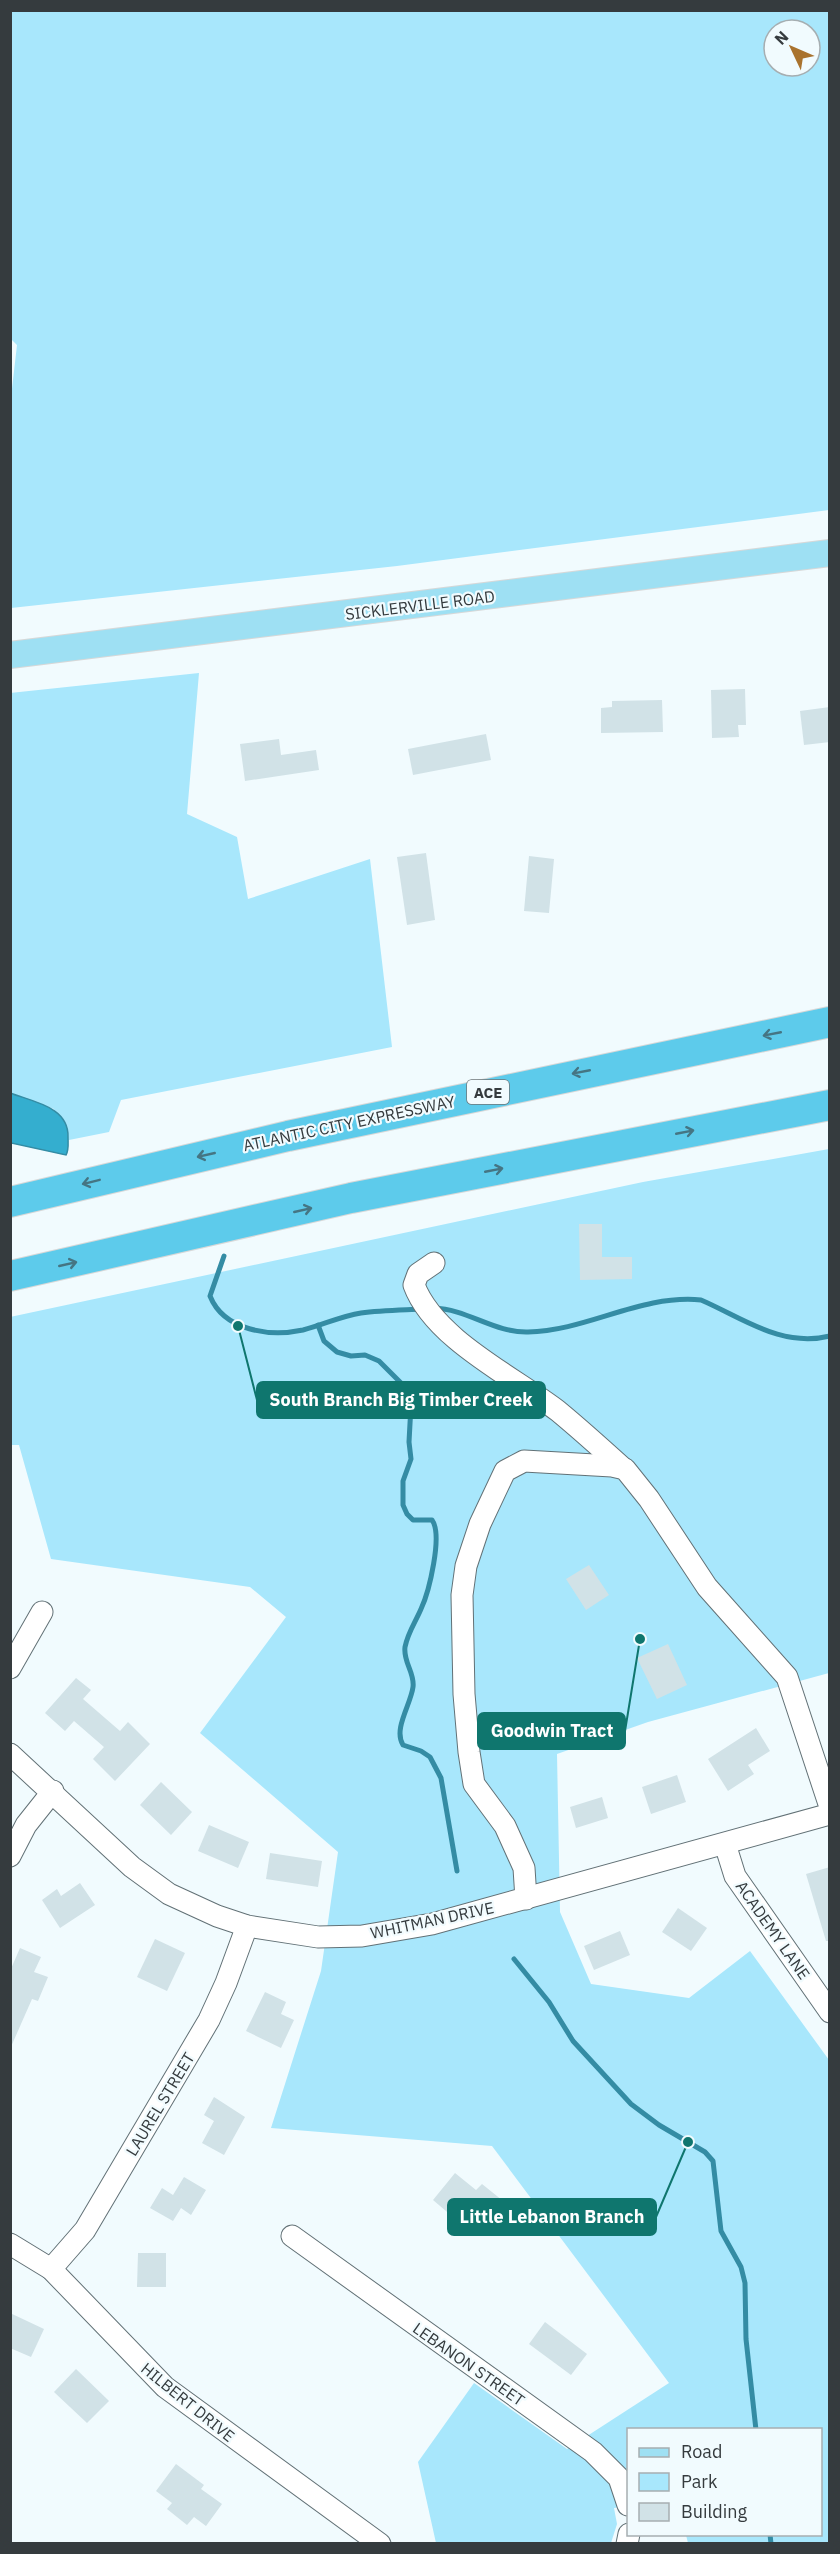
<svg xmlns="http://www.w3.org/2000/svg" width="840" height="2554" font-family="'IBM Plex Sans',sans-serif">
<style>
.green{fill:#a8e7fc;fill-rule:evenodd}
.water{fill:#34aecf;stroke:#348ca4;stroke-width:1.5}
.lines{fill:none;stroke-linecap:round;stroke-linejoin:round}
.stream{stroke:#348ca4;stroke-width:5}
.building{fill:#d1e2e7}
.minor-casing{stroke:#627176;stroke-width:23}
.major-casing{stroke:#d7d8d8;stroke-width:28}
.highway-casing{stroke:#d7d8d8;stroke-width:32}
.minor{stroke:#fff;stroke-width:21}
.major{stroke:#9ee0f3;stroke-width:26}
.highway{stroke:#5dcbeb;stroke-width:30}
.oneway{stroke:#457583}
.labels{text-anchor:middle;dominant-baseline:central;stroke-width:4.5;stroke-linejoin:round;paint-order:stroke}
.shield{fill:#f1fbfe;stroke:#6d7578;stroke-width:1.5}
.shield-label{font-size:15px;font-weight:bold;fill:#353b3e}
.street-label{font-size:16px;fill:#353b3e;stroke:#f1fbfe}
.leader{fill:none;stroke:#0f766e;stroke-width:2}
.callout-dot{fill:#0f766e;stroke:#f1fbfe;stroke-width:2}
.callout{fill:#0f766e;stroke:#0f766e;stroke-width:2}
.callout-label{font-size:18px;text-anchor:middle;font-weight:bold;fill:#fff}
</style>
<rect width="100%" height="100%" fill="#f1fbfe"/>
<g class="green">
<path d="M10,11H829V510L397,566L11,608L10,406L17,345L10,338ZM774,30H810V66H774Z"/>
<polygon points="199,673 187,814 237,837 248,899 370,859 392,1047 121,1100 109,1132 64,1141 54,1109 11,1093 10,693"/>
<polygon points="829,1149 829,1673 648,1722 557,1754 560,1912 591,1984 689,1998 750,1951 829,2060 829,2543 688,2543 686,2535 820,2534 820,2430 628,2430 628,2506 614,2508 617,2524 611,2543 436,2543 418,2462 474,2383 567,2449 669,2383 492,2146 271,2128 321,1971 338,1852 200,1733 286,1617 250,1587 51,1559 19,1445 11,1445 10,1317 643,1182"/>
</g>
<path class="water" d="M10,1093C34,1102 69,1107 68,1137C68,1144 69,1150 66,1155L11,1143Z"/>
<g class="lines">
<g class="stream">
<path d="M224,1256L210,1296C224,1331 270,1337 303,1330C323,1325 341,1316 361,1313C381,1310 402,1310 422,1309"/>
<path d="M434,1308C467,1309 495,1333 528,1332C587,1331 641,1294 701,1300C743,1318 781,1348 830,1336"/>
<path d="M318,1325L324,1341L337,1352L351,1356L365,1355L379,1361L406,1388L411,1405L409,1442L411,1459L403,1481V1505L407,1514L413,1520H432C443,1535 429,1592 421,1609C415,1623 408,1632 405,1647C403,1662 415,1673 413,1687C411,1704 393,1729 403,1745L421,1751L430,1757L441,1778L457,1871"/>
<polyline points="514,1959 549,2002 573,2041 631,2104 659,2125 705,2152 713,2161 721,2231 741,2267 745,2283 746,2339 756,2430"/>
<polyline points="770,2534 771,2544"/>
</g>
</g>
<g class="building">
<polygon points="745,689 746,725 738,725 739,737 712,738 711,690"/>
<polygon points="662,700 663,732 601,733 601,708 612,707 612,701"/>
<polygon points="830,707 830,742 804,745 800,711"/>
<polygon points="486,734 491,760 413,775 408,749"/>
<polygon points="279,739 281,755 316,750 319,770 245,781 240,744"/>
<polygon points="426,853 435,920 407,925 397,857"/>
<polygon points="529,856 554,859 549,913 524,911"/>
<polygon points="579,1224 602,1224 602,1257 632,1257 632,1279 580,1280"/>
<polygon points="589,1565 609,1595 586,1610 566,1579"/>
<polygon points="668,1644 687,1685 657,1699 637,1658"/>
<polygon points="76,1678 91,1690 83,1699 120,1731 128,1722 150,1744 115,1781 93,1759 104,1747 74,1721 65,1731 45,1713"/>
<polygon points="756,1728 770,1751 748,1765 754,1774 728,1791 708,1759"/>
<polygon points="677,1775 686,1802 651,1814 642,1787"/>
<polygon points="161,1782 192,1812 171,1835 140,1805"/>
<polygon points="602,1797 608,1818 576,1828 570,1807"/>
<polygon points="209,1825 249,1842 238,1868 198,1851"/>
<polygon points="270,1853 322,1861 318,1887 266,1879"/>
<polygon points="830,1867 830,1941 826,1941 806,1874"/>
<polygon points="80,1883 95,1905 60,1928 42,1900 57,1889 61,1896"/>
<polygon points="678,1908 707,1928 691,1951 662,1932"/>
<polygon points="620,1931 630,1955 594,1970 584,1946"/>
<polygon points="155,1939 185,1953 167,1991 137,1977"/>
<polygon points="20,1948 41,1957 34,1972 48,1977 38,2001 32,1999 10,2049 10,1971"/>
<polygon points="265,1992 286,2002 281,2014 294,2020 281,2048 246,2031"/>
<polygon points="214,2097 245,2117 224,2155 202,2143 214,2121 204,2115"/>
<polygon points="455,2173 476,2190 482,2184 512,2208 494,2230 463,2204 453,2217 433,2200"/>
<polygon points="184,2177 206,2190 191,2215 181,2208 173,2221 150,2208 162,2188 173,2195"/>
<polygon points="138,2253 166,2253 166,2287 137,2287"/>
<polygon points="10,2313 44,2329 31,2357 10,2348"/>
<polygon points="545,2322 587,2354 571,2375 529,2344"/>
<polygon points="76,2369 109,2401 87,2423 54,2392"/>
<polygon points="176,2464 204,2485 201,2489 222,2504 206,2526 194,2517 187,2525 167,2509 172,2503 156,2491"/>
</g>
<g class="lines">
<defs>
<g id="minor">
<path d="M434,1263L418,1274L414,1285C434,1339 514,1377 558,1411C581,1430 602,1449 624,1469"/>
<polyline points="10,1668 42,1612"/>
<polyline points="10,1754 132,1867 169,1894 217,1916 247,1926 318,1937 362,1936 432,1924 830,1814"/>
<polyline points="725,1844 735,1876 830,2012"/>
<polyline points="10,1856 26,1825 53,1791"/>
<polyline points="526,1899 524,1868 505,1826 474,1784 469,1752 464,1694 462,1595 466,1566 480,1524 505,1471 524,1461 612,1466 625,1469 649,1499 707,1587 787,1677 830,1807"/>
<polyline points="292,2236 593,2452 619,2478 628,2505"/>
<polyline points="10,2244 51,2269 165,2387 380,2544"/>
<polyline points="51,2269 85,2230 209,2020 226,1983 247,1926"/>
<polyline points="627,2544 629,2534"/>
</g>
<polyline id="major" points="10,655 830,553"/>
<g id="highway">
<polyline points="10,1202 288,1136 830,1022"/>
<polyline points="10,1276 351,1198 830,1105"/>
</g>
</defs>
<use href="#minor" class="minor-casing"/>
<use href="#major" class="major-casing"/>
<use href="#highway" class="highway-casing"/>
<use href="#minor" class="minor"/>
<use href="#major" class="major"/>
<use href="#highway" class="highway"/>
</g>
<defs><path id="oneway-shaft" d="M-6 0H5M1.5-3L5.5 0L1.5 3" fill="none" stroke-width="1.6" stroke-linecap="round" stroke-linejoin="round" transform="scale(1.5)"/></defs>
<g class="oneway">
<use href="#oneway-shaft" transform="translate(772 1034) rotate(169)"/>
<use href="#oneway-shaft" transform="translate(581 1072) rotate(169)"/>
<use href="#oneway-shaft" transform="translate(685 1132) rotate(-11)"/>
<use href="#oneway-shaft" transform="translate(206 1155) rotate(167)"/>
<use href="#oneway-shaft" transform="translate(494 1170) rotate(-11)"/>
<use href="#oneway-shaft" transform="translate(91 1182) rotate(166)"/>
<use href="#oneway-shaft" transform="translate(303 1210) rotate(-13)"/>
<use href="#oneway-shaft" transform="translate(68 1264) rotate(-13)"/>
</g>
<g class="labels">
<rect class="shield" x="467" y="1080" width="42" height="24" rx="4.5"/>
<g class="shield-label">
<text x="488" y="1092">ACE</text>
</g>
<g class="street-label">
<text transform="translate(420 605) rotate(-7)">SICKLERVILLE ROAD</text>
<text transform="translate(349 1123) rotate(-12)">ATLANTIC CITY EXPRESSWAY</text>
<text transform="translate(432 1920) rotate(-12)">WHITMAN DRIVE</text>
<text transform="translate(773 1930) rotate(55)">ACADEMY LANE</text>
<text transform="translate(160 2104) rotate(-59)">LAUREL STREET</text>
<text transform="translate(469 2364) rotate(35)">LEBANON STREET</text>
<text transform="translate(188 2402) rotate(39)">HILBERT DRIVE</text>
</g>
</g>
<path class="leader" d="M238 1326L257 1400M640 1639L625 1731M688 2142L656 2217"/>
<g class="callout-dot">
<circle cx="238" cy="1326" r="6"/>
<circle cx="640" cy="1639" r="6"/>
<circle cx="688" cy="2142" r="6"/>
</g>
<g class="callout">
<rect x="257" y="1382" width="288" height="36" rx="6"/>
<rect x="478" y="1713" width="147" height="36" rx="6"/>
<rect x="448" y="2199" width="208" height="36" rx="6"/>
</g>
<g class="callout-label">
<text x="401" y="1406">South Branch Big Timber Creek</text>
<text x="552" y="1737">Goodwin Tract</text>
<text x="552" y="2223">Little Lebanon Branch</text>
</g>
<rect width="840" height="2554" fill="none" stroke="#353b3e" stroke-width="24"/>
<rect x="627" y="2428" width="195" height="108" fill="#f1fbfe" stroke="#a6aeb1" stroke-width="1.5"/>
<rect x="639" y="2448" width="30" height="9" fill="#9ee0f3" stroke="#a6aeb1" stroke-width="1.5"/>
<text x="681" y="2458" font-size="18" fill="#353b3e">Road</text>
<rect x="639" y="2473" width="30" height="18" fill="#a8e7fc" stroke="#a6aeb1" stroke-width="1.5"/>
<text x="681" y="2488" font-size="18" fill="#353b3e">Park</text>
<rect x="639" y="2503" width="30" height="18" fill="#d1e2e7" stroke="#a6aeb1" stroke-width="1.5"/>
<text x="681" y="2518" font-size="18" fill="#353b3e">Building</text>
<g transform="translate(792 48) rotate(314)"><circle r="28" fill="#f1fbfe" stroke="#a6aeb1" stroke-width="1.5"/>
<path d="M0-4.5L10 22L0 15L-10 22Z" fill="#a9732e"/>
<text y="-9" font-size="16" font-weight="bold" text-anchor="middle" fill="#353b3e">N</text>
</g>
</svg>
